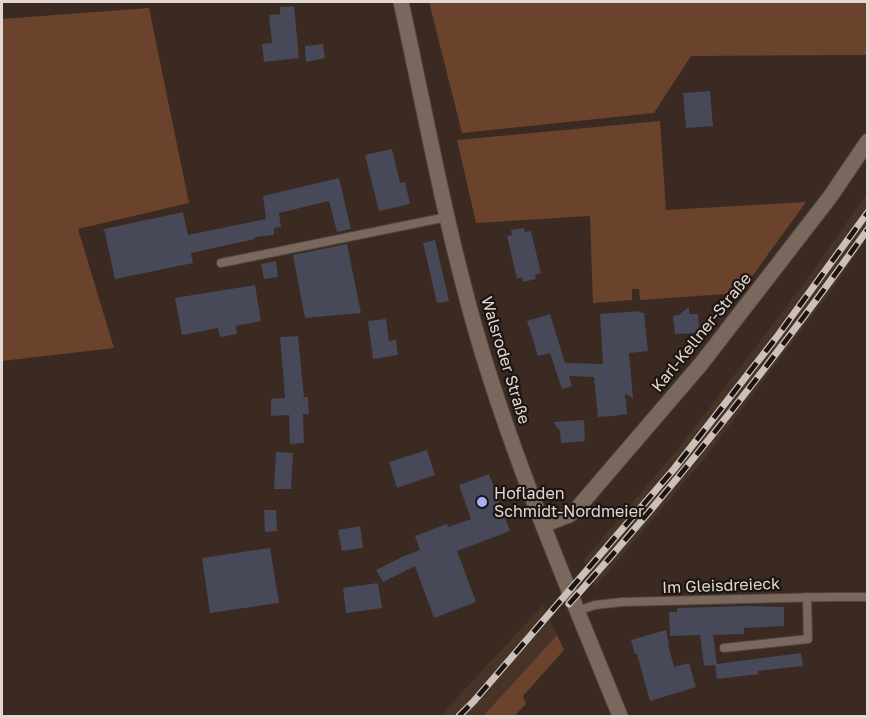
<svg xmlns="http://www.w3.org/2000/svg" width="869" height="718" font-family="'Golos Text',sans-serif">
<style>
.built{fill:#483327}
.green{fill:#6b422b}
.building{fill:#474858}
.lines{fill:none;stroke-linecap:round;stroke-linejoin:round}
.service-casing{stroke:#52463f;stroke-width:10}
.minor-casing{stroke:#52463f;stroke-width:17}
.tertiary-casing{stroke:#52463f;stroke-width:17}
.service{stroke:#7a685e;stroke-width:8}
.minor{stroke:#7a685e;stroke-width:15}
.tertiary{stroke:#7a685e;stroke-width:15}
.rail-casing{stroke:#ccc0bb;stroke-width:7}
.rail{stroke:#1c1511;stroke-width:4.5;stroke-dasharray:14;stroke-linecap:butt}
.poi-dot{fill:#adaefb;stroke:#1c1511;stroke-width:2}
.labels{text-anchor:middle;dominant-baseline:central;stroke-width:4.5;stroke-linejoin:round;paint-order:stroke}
.street-label{font-size:16px;fill:#e2d7d2;stroke:#1c1511}
.poi-label{font-size:16px;fill:#e2d7d2;stroke:#1c1511;text-anchor:start}
</style>
<rect width="100%" height="100%" fill="#3a2a22"/>
<g class="built">
<polygon points="867,193 867,238 836,284 705,458 595,587 584,560 682,444 813,271"/>
<polygon points="543,605 557,635 483,716 440,716"/>
</g>
<g class="green">
<polygon points="429,2 867,2 867,55 691,56 654,113 462,133"/>
<polygon points="149,8 189,203 78,229 114,348 2,361 2,19"/>
<polygon points="660,121 666,210 806,202 740,293 640,300 639,289 632,289 632,300 593,303 590,216 476,223 457,140"/>
<polygon points="557,635 564,650 523,696 526,704 514,716 483,716"/>
</g>
<g class="building">
<polygon points="294,6 299,58 264,62 262,44 272,43 269,15 280,14 280,7"/>
<polygon points="323,44 325,58 306,62 305,46"/>
<polygon points="710,91 713,126 686,128 683,93"/>
<polygon points="392,149 400,183 405,182 410,204 379,211 365,155"/>
<polygon points="339,178 351,229 337,232 329,201 279,213 281,227 274,228 274,235 255,237 255,239 191,253 193,263 115,279 104,229 183,212 188,235 266,219 263,196"/>
<polygon points="524,228 525,232 531,231 541,273 535,275 536,279 523,282 522,277 517,279 507,236 512,235 511,230"/>
<polygon points="435,240 449,301 437,303 423,243"/>
<polygon points="347,244 361,313 305,318 293,255"/>
<polygon points="276,261 278,277 264,279 261,264"/>
<polygon points="255,285 261,321 236,326 237,334 220,337 218,328 182,335 175,298"/>
<polygon points="689,307 689,314 698,314 699,333 675,334 673,316 679,315"/>
<polygon points="641,311 641,313 644,313 648,351 629,353 633,398 625,394 627,414 614,416 598,417 594,377 569,376 572,386 562,389 550,353 538,356 527,321 550,314 565,363 603,364 600,314"/>
<polygon points="386,319 389,341 396,340 398,355 373,359 368,321"/>
<polygon points="298,336 304,397 308,397 309,414 303,414 304,443 290,444 289,415 271,416 271,399 285,398 280,337"/>
<polygon points="584,420 585,441 561,443 560,431 553,422"/>
<polygon points="427,450 435,475 397,488 389,462"/>
<polygon points="276,452 293,453 291,489 274,489"/>
<polygon points="489,474 510,531 457,551 476,602 434,618 415,566 383,582 376,570 404,556 420,550 415,536 447,524 448,527 471,519 459,485"/>
<polygon points="264,510 276,510 277,531 265,532"/>
<polygon points="360,526 363,548 342,551 338,530"/>
<polygon points="270,548 279,603 210,613 202,558"/>
<polygon points="378,583 382,608 346,613 343,588"/>
<polygon points="747,606 784,607 784,626 744,628 744,634 713,635 717,664 801,653 803,666 758,671 759,674 717,679 715,665 704,666 700,635 670,636 669,612 677,612 677,608"/>
<polygon points="666,630 669,644 668,645 674,667 689,663 696,687 650,701 637,654 635,654 631,640"/>
</g>
<g class="lines">
<defs>
<g id="service">
<polyline points="221,263 447,217"/>
<polyline points="577,611 595,605 622,602 829,597 868,597"/>
<polyline points="724,648 808,639 807,597"/>
</g>
<polyline id="minor" points="543,525 569,515 575,511 701,364 830,197 868,141"/>
<path id="tertiary" d="M401,2C427,120 448,240 483,355C521,479 572,597 620,716"/>
</defs>
<use href="#service" class="service-casing"/>
<use href="#minor" class="minor-casing"/>
<use href="#tertiary" class="tertiary-casing"/>
<use href="#service" class="service"/>
<use href="#minor" class="minor"/>
<use href="#tertiary" class="tertiary"/>
<defs>
<g id="rail">
<path d="M569,604C676,485 775,359 868,229"/>
<polyline points="459,716 474,701 674,469 776,338 868,212"/>
</g>
</defs>
<use href="#rail" class="rail-casing"/>
<use href="#rail" class="rail"/>
</g>
<circle class="poi-dot" cx="482" cy="502" r="6"/>
<g class="labels">
<g class="street-label">
<text transform="translate(701 332) rotate(-51)">Karl-Kellner-Straße</text>
<text transform="translate(506 360) rotate(73)">Walsroder Straße</text>
<text transform="translate(721 585) rotate(-2)">Im Gleisdreieck</text>
</g>
<g class="poi-label">
<text x="494" y="493">Hofladen<tspan x="494" dy="18">Schmidt-Nordmeier</tspan></text>
</g>
</g>
<rect width="869" height="718" fill="none" stroke="#e2d7d2" stroke-width="6"/>
</svg>
